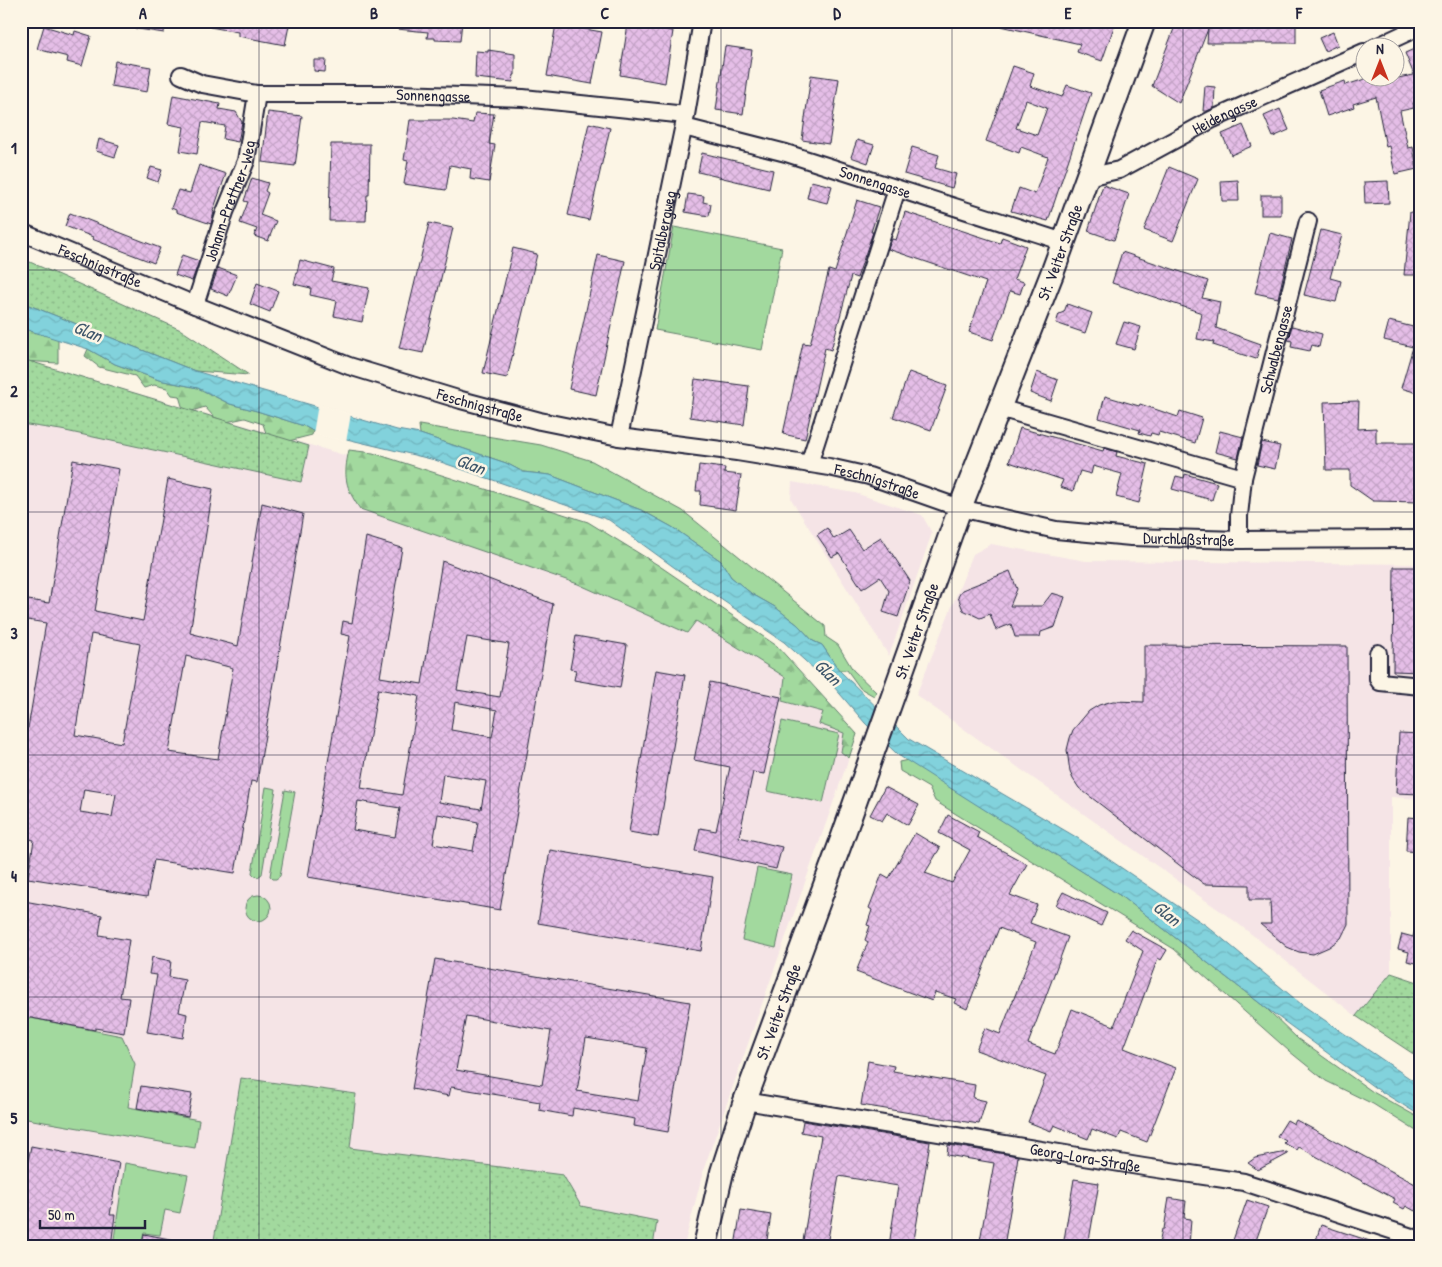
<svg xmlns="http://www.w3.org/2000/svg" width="1442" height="1267" font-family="'Patrick Hand',sans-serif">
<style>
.built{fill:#f5e4e6}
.grass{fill:#a2d99e;stroke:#627e6c}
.forest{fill:url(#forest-firs);stroke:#627e6c}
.park{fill:url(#park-dots);stroke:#627e6c}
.water{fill:url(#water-waves);stroke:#5c8c9c}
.pier{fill:#fcf5e5}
.building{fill:url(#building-cross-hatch);stroke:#22223b;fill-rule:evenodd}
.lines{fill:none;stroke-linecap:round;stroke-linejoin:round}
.minor-casing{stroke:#22223b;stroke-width:20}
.secondary-casing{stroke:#22223b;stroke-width:26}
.minor{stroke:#fcf5e5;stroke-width:16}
.secondary{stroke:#fcf5e5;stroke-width:22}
.grid{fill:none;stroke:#22223b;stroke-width:1;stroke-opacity:0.55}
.labels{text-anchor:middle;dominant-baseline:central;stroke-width:5;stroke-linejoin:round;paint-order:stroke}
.street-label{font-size:16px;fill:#22223b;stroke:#fcf5e5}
.water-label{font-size:18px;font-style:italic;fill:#3f576b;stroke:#fcf5e5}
.neatline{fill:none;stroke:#22223b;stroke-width:2}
.grid-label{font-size:16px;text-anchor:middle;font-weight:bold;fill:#22223b}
</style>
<defs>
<pattern id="forest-firs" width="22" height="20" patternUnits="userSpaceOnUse" patternTransform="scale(1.25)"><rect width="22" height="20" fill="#a2d99e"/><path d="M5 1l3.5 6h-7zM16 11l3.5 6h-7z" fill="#8bba89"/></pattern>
<pattern id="park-dots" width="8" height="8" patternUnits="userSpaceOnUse" patternTransform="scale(1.25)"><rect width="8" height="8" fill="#a2d99e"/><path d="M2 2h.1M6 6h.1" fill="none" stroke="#8bba89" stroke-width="1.8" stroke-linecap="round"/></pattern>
<pattern id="water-waves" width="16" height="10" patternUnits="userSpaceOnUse" patternTransform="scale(1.25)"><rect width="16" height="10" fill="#82d2dc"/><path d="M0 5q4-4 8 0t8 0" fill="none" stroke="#70b4be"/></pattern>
<pattern id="building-cross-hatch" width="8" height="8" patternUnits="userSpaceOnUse" patternTransform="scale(1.25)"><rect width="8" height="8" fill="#e5bee7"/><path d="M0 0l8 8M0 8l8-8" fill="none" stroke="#c4a3c7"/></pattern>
</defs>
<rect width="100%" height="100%" fill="#fcf5e5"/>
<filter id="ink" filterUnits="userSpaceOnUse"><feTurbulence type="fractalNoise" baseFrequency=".02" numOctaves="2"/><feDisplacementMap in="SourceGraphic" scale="10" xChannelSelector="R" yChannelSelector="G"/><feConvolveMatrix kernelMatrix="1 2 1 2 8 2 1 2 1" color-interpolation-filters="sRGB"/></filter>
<g filter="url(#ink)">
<g class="built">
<polygon points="21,361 29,361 347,456 344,473 351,495 578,584 687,633 696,621 785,677 782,701 823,712 844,733 841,752 849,758 704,1168 684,1246 21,1246"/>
<polygon points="792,482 855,493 922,515 932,533 889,656 791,499"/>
<polygon points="991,544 1086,561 1421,564 1421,799 1391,797 1391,973 1356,1016 1236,922 916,695 973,554"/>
</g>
<g class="grass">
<polygon points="674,227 782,248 762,350 655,330"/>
<polygon points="419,425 541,445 592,461 683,511 825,626 826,637 838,645 853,670 876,692 874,696 860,688 847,670 839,670 822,645 813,641 798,625 775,607 752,594 731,577 721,561 672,527 641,510 550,475 523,472 506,463 420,434"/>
<polygon points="782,721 839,734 823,803 767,791"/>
<polygon points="908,760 1124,898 1266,1008 1298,1039 1373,1092 1421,1119 1421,1134 1373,1104 1326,1081 1289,1051 1174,949 935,801 929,788 900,771 899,762"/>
<polygon points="266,787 276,789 262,874 258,877 255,876 252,873"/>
<polygon points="285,790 295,792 280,876 276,879 273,879 270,876"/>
<polygon points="757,868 792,875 776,948 742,940"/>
<circle cx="258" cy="908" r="13"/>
<polygon points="21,1016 122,1036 135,1064 128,1107 199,1120 195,1148 21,1118"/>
<polygon points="125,1163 188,1175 180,1213 165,1210 160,1235 144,1233 141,1246 113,1246"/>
</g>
<g class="forest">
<polygon points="21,328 58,338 58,363 21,361"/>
<polygon points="88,349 115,364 159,380 198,388 230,404 257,411 304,426 313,431 312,435 281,443 268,439 263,424 245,418 226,422 214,417 205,407 192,411 183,409 179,396 172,395 167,388 154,385 144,388 135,376 99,367 85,356"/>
<path d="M349,450L373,453L588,522L658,565L777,646L857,734L849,758L841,752L844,733L819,724L823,712L782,701L785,677L696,621L687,633L578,584L360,509C345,487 343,476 349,450Z"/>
</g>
<g class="park">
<polygon points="21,258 181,330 249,375 195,371 21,302"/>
<polygon points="21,361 29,361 309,446 301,482 61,430 21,424"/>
<polygon points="1391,973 1421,983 1421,1059 1356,1016"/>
<polygon points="241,1078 356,1094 350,1148 563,1175 581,1206 657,1221 653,1246 213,1246"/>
</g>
<polygon class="water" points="21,302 195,371 397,430 420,434 506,463 523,472 550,475 641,510 672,527 721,561 731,577 752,594 775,607 798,625 813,641 822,645 839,670 909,739 1076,837 1207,926 1301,1004 1421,1086 1421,1116 1374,1087 1266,1008 1124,898 898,755 865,723 834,687 784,642 682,573 609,520 435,460 313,431 304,426 257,411 230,404 198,388 159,380 115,364 88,349 21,328"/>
<polygon class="pier" points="318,404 351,414 346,442 313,434"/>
<g class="building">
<polygon points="132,21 165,21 164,33 132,28"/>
<polygon points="210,21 290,21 285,45 238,36 238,32 210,27"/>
<polygon points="397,21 462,21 460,41 435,40 435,38 427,38 428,32 397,29"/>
<polygon points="1002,21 1055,21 1085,28 1087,21 1116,21 1102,61 1077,52 1080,44 1001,26"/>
<polygon points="1177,21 1296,22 1296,43 1207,43 1208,29 1179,103 1152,86"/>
<polygon points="556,24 602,32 592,84 547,76"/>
<polygon points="628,24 673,31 665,83 620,75"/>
<polygon points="44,26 74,35 75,31 91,36 82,66 67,62 68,57 37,49"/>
<polygon points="1333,32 1338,45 1325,51 1319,38"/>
<polygon points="725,46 752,50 743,114 716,110"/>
<polygon points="1421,46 1421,90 1418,84 1421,101 1413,103 1414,108 1400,111 1408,148 1413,147 1417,169 1395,174 1389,146 1386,147 1376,97 1353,104 1354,107 1327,116 1319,90 1345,81 1346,85 1368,78 1391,78 1392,79 1414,75 1405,53"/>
<polygon points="488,50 515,54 515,75 514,75 513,82 475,78 476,51 488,52"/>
<polygon points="314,60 326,60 325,72 314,71"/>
<polygon points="115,61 151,67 147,92 111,86"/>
<path d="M1013,66L1034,73L1030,86L1062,97L1067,85L1091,93L1048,221L1011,211L1019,188L1035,194L1048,157L1021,147L1019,153L986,141ZM1026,100L1047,108L1037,135L1016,128Z"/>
<polygon points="811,75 839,79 829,144 802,140"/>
<polygon points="1205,86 1215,87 1214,108 1207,111 1203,111"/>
<polygon points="173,95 220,104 219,109 236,112 242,122 238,142 223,139 225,126 202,122 197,154 180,151 184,127 168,124"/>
<polygon points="1280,109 1289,130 1273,137 1264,116"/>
<polygon points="268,112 302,116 295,166 262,162"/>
<polygon points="475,113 494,114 489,144 495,145 489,182 470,179 471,169 450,165 446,190 404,184 408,161 404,160 410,120 453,120 473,123"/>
<polygon points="589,123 610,128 589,220 568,215"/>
<polygon points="1243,125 1252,146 1231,155 1222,134"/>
<polygon points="99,139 119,145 115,157 96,151"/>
<polygon points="857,140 874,145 868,163 851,157"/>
<polygon points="331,144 370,144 369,195 367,195 366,221 329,221"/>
<polygon points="912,147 939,155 935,168 956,174 952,188 904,174"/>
<polygon points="702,153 773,170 769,189 698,172"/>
<polygon points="199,165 226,174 213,211 214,212 211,224 176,212 176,210 171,208 178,190 190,193"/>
<polygon points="151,167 162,170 158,182 147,178"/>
<polygon points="1169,167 1198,179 1173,241 1144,230"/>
<polygon points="252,178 268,183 265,191 268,193 260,215 276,221 268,241 254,236 257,229 240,223 248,202 244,201"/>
<polygon points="1238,180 1239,201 1222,201 1221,181"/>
<polygon points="811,181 832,186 827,203 807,198"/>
<polygon points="1388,181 1389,203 1365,204 1364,182"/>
<polygon points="1103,185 1129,194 1114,240 1088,231"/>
<polygon points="688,194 704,196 703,202 711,204 709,216 685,212"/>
<rect x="1261" y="195" width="20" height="20"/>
<polygon points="857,200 879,207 871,232 873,232 857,278 851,276 831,350 825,348 805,439 783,434 803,343 810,344 829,270 835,272"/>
<polygon points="905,212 1000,243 1002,237 1026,246 1014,279 1024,282 1020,294 1010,291 993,340 969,332 986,282 888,249 892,239 896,240"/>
<polygon points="1410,212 1421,213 1421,275 1404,275"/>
<polygon points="70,213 160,248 154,263 92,239 93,237 65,226"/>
<polygon points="429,223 453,228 423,353 399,348"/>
<polygon points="1321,230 1342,235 1330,278 1341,281 1336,302 1304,295"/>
<polygon points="1270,233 1292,239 1278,298 1255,293"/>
<polygon points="513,248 537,254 507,378 483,373"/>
<polygon points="1122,252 1208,281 1202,298 1220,302 1216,328 1261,344 1256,359 1213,345 1214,342 1197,339 1202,313 1112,283"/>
<polygon points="182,255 199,261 192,281 175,275"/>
<polygon points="598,255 625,261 596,395 569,389"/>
<polygon points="300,260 334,269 331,281 369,288 362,322 334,316 337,301 310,295 311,288 294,284"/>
<polygon points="218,268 237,275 228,296 211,289"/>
<polygon points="257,283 278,291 270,312 250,304"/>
<polygon points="1067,304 1092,313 1085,333 1056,323 1059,314 1064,312"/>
<polygon points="1389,321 1421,329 1421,394 1401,388 1413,347 1384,340"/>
<polygon points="1124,322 1141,327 1134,349 1116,344"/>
<polygon points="1292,326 1322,334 1319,347 1312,345 1310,351 1291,347 1292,341 1288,340"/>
<polygon points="909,372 947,386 931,430 893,417"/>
<polygon points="1037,372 1058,380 1051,401 1030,393"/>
<polygon points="695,379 749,386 744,425 690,417"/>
<polygon points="1105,396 1139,406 1140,404 1178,417 1180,411 1202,418 1195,443 1159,432 1158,435 1151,433 1150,436 1139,433 1140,430 1099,418"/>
<polygon points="1359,401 1358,429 1376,428 1376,443 1421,443 1421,502 1373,501 1350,485 1350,470 1326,470 1324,402"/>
<polygon points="1020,428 1103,451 1104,448 1117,452 1116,456 1148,464 1139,503 1116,497 1122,474 1093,466 1091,474 1080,471 1073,491 1060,487 1063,480 1009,462"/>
<polygon points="1220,431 1243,437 1238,458 1215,452"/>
<polygon points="1262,442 1280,446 1275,469 1257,465"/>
<path d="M73,460L119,469L95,611L143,621L168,479L213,489L190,633L238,646L262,503L303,514L257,782L251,781L235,873L154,860L147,897L28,878L34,840L21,837V726L28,728L46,623L21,619V599L49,603ZM91,634L140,644L122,743L75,735ZM186,656L233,668L218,759L169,752ZM84,789L116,794L112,817L80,812Z"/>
<polygon points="699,465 725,468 724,473 741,475 736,510 700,505 701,491 696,491"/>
<polygon points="1185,474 1217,483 1212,500 1172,489 1176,476 1184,478"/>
<polygon points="827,528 834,539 849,530 862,549 881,537 910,581 898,617 883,612 889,591 880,577 862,589 839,553 832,557 817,535"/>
<path d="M366,537L402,548L380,677L422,684L442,561L553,604L500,910L308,877L350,636L341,634L343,621L352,623ZM467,637L509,644L500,697L457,690ZM378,689L419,696L402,795L361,788ZM455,702L497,710L492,737L451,730ZM443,774L486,781L481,809L439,802ZM358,801L400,808L395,837L353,830ZM438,814L478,822L473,851L433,844Z"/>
<polygon points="1394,567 1421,567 1421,672 1393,671"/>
<polygon points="1010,571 1017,589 1010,606 1042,606 1052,593 1065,597 1055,627 1041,632 1040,637 1015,637 1011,624 996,630 990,614 980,618 963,610 958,597 962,590"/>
<polygon points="576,636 627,645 620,688 574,680 576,670 570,669"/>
<polygon points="1144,645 1347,646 1348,924 1341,938 1329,947 1313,954 1299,952 1287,947 1260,924 1271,924 1270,900 1249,900 1249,885 1204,884 1079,788 1073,779 1070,772 1067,750 1070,738 1073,730 1089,711 1099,705 1113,701 1144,702"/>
<polygon points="656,670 685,675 658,837 629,832"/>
<polygon points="710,682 781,697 764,774 753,772 739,837 782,847 776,869 695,851 700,828 716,831 730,767 694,760"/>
<polygon points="1399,733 1421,734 1421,794 1396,793"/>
<polygon points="885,787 919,805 908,825 887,813 882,821 870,815"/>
<polygon points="948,815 979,832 977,837 1027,864 1010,895 1037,905 1030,923 1068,937 1028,1044 1055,1054 1072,1009 1114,1026 1143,951 1125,939 1131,930 1167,950 1161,960 1158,958 1124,1048 1176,1068 1147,1142 1121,1132 1118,1139 1092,1129 1088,1139 1054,1125 1051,1131 1028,1122 1046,1076 976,1050 985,1028 1000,1034 1036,942 999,928 967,1009 954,1003 956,999 935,992 932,1001 856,972 868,942 865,940 870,926 867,925 872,910 869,908 882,874 889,878 915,833 940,848 925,873 952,883 970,850 939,833"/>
<polygon points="1408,817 1421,818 1421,852 1406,851"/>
<polygon points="550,850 713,877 701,951 538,923"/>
<polygon points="1063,892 1107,913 1101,926 1056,905"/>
<polygon points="24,901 102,915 99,935 129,940 120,997 129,998 124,1033 95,1028 95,1030 21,1016 21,919"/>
<polygon points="1417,923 1421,924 1421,964 1407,961 1409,952 1398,949 1402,934 1413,937"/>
<polygon points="152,957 171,961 169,977 185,980 179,1012 187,1014 183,1038 147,1032 157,975 149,974"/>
<path d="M435,959L690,1002L668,1132L634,1126L635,1119L573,1108L572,1116L539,1110L540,1102L451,1087L449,1096L412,1089ZM466,1016L551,1031L542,1085L456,1070ZM586,1038L647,1048L638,1101L577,1091Z"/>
<polygon points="868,1061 894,1066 893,1071 975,1085 973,1098 986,1101 979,1124 861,1105"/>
<polygon points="141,1086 192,1094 188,1117 137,1108"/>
<polygon points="1287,1120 1294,1124 1296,1120 1419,1186 1416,1191 1421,1193 1421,1199 1415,1211 1406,1206 1404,1209 1393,1203 1395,1199 1299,1147 1297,1150 1284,1143 1286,1141 1277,1136"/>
<polygon points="803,1121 930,1142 913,1246 889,1246 898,1186 839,1176 827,1245 803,1241 821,1136 801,1132"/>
<polygon points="948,1145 1018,1156 1016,1170 1017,1170 1004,1246 979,1246 994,1163 947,1155"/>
<polygon points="31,1146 119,1163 110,1215 115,1215 111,1246 21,1246 21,1199"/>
<polygon points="1287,1152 1288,1154 1258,1170 1248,1163 1255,1158"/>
<polygon points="1074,1179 1099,1183 1088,1246 1063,1246"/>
<polygon points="1169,1198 1186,1201 1184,1218 1191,1219 1189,1246 1159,1244 1162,1229 1164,1229"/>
<polygon points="1247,1200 1268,1207 1254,1246 1231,1246"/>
<polygon points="741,1210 771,1215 766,1246 735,1246"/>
<polygon points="1321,1225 1379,1244 1379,1246 1314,1246"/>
<polygon points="144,1234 175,1240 175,1246 142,1246"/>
</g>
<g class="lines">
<defs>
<g id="minor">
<polyline points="1374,48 1421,26"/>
<path id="s1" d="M181,75L202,84L257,94H399L523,98L686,115"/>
<path id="s2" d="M684,127L786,153L1064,242"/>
<path id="s3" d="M1087,177L1119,170L1213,119L1364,52"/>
<path id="s4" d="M21,232L195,305L349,366L461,400L540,421L619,437L737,452L829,467L869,476L960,508L1056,530L1131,537L1239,540L1421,539"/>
<path id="s5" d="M195,305L225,212L246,161L257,94"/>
<polyline points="999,408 1243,478"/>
<path id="s6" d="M619,437L686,115L702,21"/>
<polyline points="809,464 897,189"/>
<path id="s7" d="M1239,540V516L1243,478L1308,221"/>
<polyline points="1378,653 1378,679 1380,682 1421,686"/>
<path id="s8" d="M745,1101L1144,1167L1244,1182L1421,1240"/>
</g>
<g id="secondary">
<path id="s9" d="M705,1246L722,1172L745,1101L842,839L960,508L1053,271L1144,21"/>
</g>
</defs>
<use href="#minor" class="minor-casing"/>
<use href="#secondary" class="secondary-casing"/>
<use href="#minor" class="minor"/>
<use href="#secondary" class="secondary"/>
</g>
</g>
<path class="grid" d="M259,21V1246M490,21V1246M721,21V1246M952,21V1246M1183,21V1246M21,270H1421M21,512H1421M21,755H1421M21,997H1421"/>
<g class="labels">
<g class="street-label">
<text stroke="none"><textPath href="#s1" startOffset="255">Sonnengasse</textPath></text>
<text stroke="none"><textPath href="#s3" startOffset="152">Heidengasse</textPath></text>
<text stroke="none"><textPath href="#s2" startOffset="199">Sonnengasse</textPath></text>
<text stroke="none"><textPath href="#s5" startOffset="110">Johann-Prettner-Weg</textPath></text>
<text stroke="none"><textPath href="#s6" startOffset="211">Spitalbergweg</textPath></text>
<text stroke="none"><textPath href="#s9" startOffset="1056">St. Veiter Straße</textPath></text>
<text stroke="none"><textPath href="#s4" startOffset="86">Feschnigstraße</textPath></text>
<text stroke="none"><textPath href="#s7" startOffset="195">Schwalbengasse</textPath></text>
<text stroke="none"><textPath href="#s4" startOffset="491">Feschnigstraße</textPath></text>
<text stroke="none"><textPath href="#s4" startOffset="896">Feschnigstraße</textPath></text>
<text stroke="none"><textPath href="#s4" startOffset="1215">Durchlaßstraße</textPath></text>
<text stroke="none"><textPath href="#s9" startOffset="651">St. Veiter Straße</textPath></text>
<text stroke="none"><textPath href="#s9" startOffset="246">St. Veiter Straße</textPath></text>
<text stroke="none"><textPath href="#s8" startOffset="345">Georg-Lora-Straße</textPath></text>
</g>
<g class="water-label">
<text transform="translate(88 331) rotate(22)">Glan</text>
<text transform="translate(471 464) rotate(21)">Glan</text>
<text transform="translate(828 672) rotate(44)">Glan</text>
<text transform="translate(1167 913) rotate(38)">Glan</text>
</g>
</g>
<rect width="1442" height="1267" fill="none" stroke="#fcf5e5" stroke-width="55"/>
<g transform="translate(1380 62)"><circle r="24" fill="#fcf5e5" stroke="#a5a1a1"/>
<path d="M0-4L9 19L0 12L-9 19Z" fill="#c8321e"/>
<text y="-8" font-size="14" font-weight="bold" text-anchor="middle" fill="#22223b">N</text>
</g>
<path d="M40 1220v8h105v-8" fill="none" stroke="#22223b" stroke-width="2.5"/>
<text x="48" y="1220" font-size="15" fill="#22223b" stroke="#fcf5e5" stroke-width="4" paint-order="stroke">50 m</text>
<rect x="28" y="28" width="1386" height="1212" class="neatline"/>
<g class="grid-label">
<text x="143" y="19">A</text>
<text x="374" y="19">B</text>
<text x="605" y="19">C</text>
<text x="837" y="19">D</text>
<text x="1068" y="19">E</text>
<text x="1299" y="19">F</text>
<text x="14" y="154">1</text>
<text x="14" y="397">2</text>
<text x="14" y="639">3</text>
<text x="14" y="882">4</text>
<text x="14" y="1124">5</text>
</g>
</svg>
